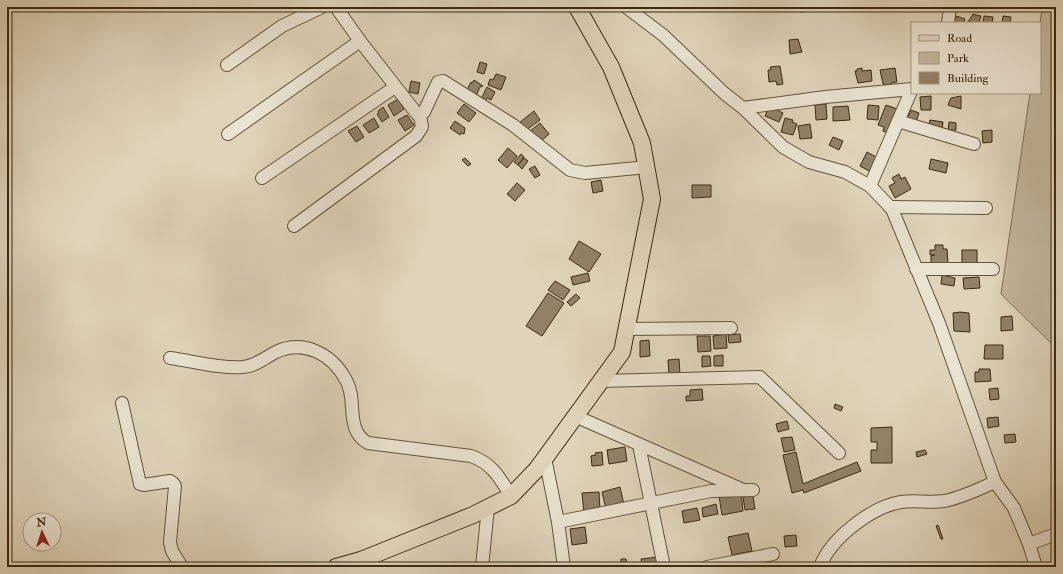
<svg xmlns="http://www.w3.org/2000/svg" width="1063" height="574" font-family="'IM FELL Double Pica',serif">
<style>
.green{fill:#c3b79d;stroke:#7f7057}
.building{fill:#908269;stroke:#3b2a11}
.lines{fill:none;stroke-linecap:round;stroke-linejoin:round}
.minor-casing{stroke:#64543b;stroke-width:14}
.major-casing{stroke:#3b2a11;stroke-width:18}
.minor{stroke:#eae3d2;stroke-width:12}
.major{stroke:#dfd4ba;stroke-width:16}
</style>
<rect width="100%" height="100%" fill="#dfd4ba"/>
<filter id="stains"><feTurbulence type="fractalNoise" baseFrequency=".005" numOctaves="4"/><feColorMatrix values="0 0 0 0 .2 0 0 0 0 .09 0 0 0 0 .02 0 0 0 .5 -.17"/></filter>
<radialGradient id="worn" r=".72"><stop offset=".6" stop-color="#630" stop-opacity="0"/><stop offset="1" stop-color="#630" stop-opacity=".3"/></radialGradient>
<polygon class="green" points="1042,7 1056,7 1056,348 1001,294 1030,93 1040,93 1040,24"/>
<g class="building">
<polygon points="800,7 815,7 815,11 800,12"/>
<polygon points="970,7 980,7 980,12 970,11"/>
<polygon points="973,14 981,16 979,23 968,22"/>
<polygon points="956,16 965,19 963,23 954,23"/>
<polygon points="984,16 993,17 992,23 983,23"/>
<polygon points="1003,16 1011,17 1010,23 1002,23"/>
<polygon points="798,39 802,52 790,54 789,40"/>
<polygon points="480,62 487,64 484,74 477,72"/>
<polygon points="780,66 783,84 777,85 776,81 769,82 768,70 771,70 770,67"/>
<polygon points="862,68 862,71 871,70 872,81 858,83 855,71 857,71 857,69"/>
<polygon points="895,68 897,82 891,83 891,85 883,84 880,70"/>
<polygon points="496,74 506,77 501,90 488,85 490,79 493,80"/>
<polygon points="474,80 483,86 480,87 476,96 467,90 471,82 472,83"/>
<polygon points="411,81 420,83 418,94 409,92"/>
<polygon points="487,87 495,92 491,100 487,98 485,101 481,99"/>
<polygon points="931,96 931,110 921,110 920,97"/>
<polygon points="961,96 961,109 948,105 951,98"/>
<polygon points="398,99 404,109 394,116 388,105"/>
<polygon points="464,104 476,113 469,122 457,113"/>
<polygon points="826,104 827,119 816,120 815,105"/>
<polygon points="868,105 879,106 878,120 867,119"/>
<polygon points="886,105 900,110 888,133 883,131 884,127 878,125"/>
<polygon points="848,106 850,120 833,121 833,107"/>
<polygon points="383,107 389,117 382,122 377,114 379,113 378,111"/>
<polygon points="773,108 783,113 779,122 765,116 768,109 772,110"/>
<polygon points="911,110 919,113 915,125 906,122"/>
<polygon points="534,111 540,120 525,131 519,123"/>
<polygon points="407,115 414,125 405,131 398,120"/>
<polygon points="374,118 379,127 369,133 363,125"/>
<polygon points="785,118 793,120 792,122 797,124 793,135 781,132"/>
<polygon points="930,120 943,122 942,130 928,128"/>
<polygon points="455,121 465,128 464,134 461,133 460,135 450,128"/>
<polygon points="949,122 956,123 956,130 948,130"/>
<polygon points="540,123 549,134 540,142 530,131"/>
<polygon points="810,124 812,138 800,139 798,126"/>
<polygon points="357,126 364,137 356,142 348,131"/>
<polygon points="992,130 992,142 983,143 982,131"/>
<polygon points="833,137 843,141 839,150 829,145"/>
<polygon points="508,148 517,156 507,168 498,160"/>
<polygon points="867,152 878,158 871,172 860,166"/>
<polygon points="521,154 524,157 518,165 514,162"/>
<polygon points="465,158 471,164 468,166 462,160"/>
<polygon points="524,158 528,161 522,169 518,165"/>
<polygon points="931,159 948,163 946,173 929,169"/>
<polygon points="535,166 540,175 535,178 529,169"/>
<polygon points="899,174 901,179 905,177 911,189 895,198 889,186 895,183 892,178"/>
<polygon points="601,180 603,191 593,193 591,182"/>
<polygon points="517,183 525,190 515,201 507,194"/>
<polygon points="692,185 711,185 711,197 692,198"/>
<polygon points="579,241 601,254 589,272 569,259"/>
<polygon points="935,245 943,245 943,249 947,249 948,264 931,265 931,256 935,255 930,255 930,250 935,250"/>
<rect x="962" y="250" width="15" height="13"/>
<polygon points="588,273 590,281 573,285 571,277"/>
<polygon points="942,275 955,278 954,286 941,284"/>
<polygon points="979,277 980,288 964,289 963,278"/>
<polygon points="555,281 570,290 563,300 548,290"/>
<polygon points="548,293 564,303 542,336 526,326"/>
<polygon points="576,294 580,298 571,306 567,302"/>
<polygon points="960,312 969,313 970,332 954,331 953,313"/>
<polygon points="1012,316 1013,330 1001,331 1001,317"/>
<polygon points="726,334 727,348 714,349 713,336"/>
<polygon points="740,334 741,342 729,343 728,335"/>
<polygon points="697,336 710,336 711,351 698,352"/>
<polygon points="649,340 650,356 640,357 640,341"/>
<polygon points="985,345 1003,345 1003,359 984,359"/>
<polygon points="723,355 723,366 714,366 714,356"/>
<polygon points="702,356 710,356 711,366 702,367"/>
<polygon points="679,359 680,374 669,375 668,360"/>
<polygon points="979,369 990,369 991,381 975,382 975,372 979,372"/>
<polygon points="998,388 999,399 990,400 989,389"/>
<polygon points="702,389 703,400 686,401 686,396 690,396 690,390"/>
<polygon points="835,404 843,407 841,411 834,408"/>
<polygon points="998,417 999,426 988,428 987,418"/>
<polygon points="787,421 789,429 778,432 776,424"/>
<polygon points="892,427 892,463 871,463 871,450 877,450 877,442 871,442 871,428"/>
<polygon points="1015,434 1016,442 1005,443 1004,435"/>
<polygon points="792,437 795,450 784,452 781,438"/>
<polygon points="625,447 627,461 609,464 607,450"/>
<polygon points="925,450 927,454 917,457 916,452"/>
<polygon points="602,452 603,465 592,466 591,456 596,455 595,453"/>
<polygon points="796,452 803,484 857,462 861,471 804,493 803,490 792,493 783,455"/>
<polygon points="620,487 624,505 606,509 602,492"/>
<polygon points="599,492 600,511 584,513 582,493"/>
<polygon points="741,492 743,511 722,515 719,496"/>
<polygon points="753,496 755,509 745,510 743,497"/>
<polygon points="716,504 718,514 703,517 702,508"/>
<polygon points="697,508 700,520 684,523 682,511"/>
<polygon points="938,525 943,539 941,539 936,526"/>
<polygon points="585,527 587,543 572,545 570,529"/>
<polygon points="748,533 752,551 732,555 728,537"/>
<polygon points="796,535 797,546 785,547 784,536"/>
<polygon points="658,557 659,564 655,564 655,567 642,567 641,559"/>
<polygon points="621,559 626,559 628,567 619,567 618,563 621,562"/>
<polygon points="801,564 802,567 791,567 790,565"/>
</g>
<g class="lines">
<defs>
<g id="minor">
<polyline points="336,7 360,41 417,114 420,115 424,112 438,82 443,81 513,125 570,170 585,173 647,167"/>
<polyline points="626,7 663,35 725,94 743,108 783,147 809,162 845,172 870,186 892,209 939,323 995,482 1014,508 1029,544 1036,567"/>
<polyline points="948,23 950,7"/>
<polyline points="227,65 282,26 322,7"/>
<polyline points="743,108 825,97 912,89"/>
<polyline points="898,121 974,144"/>
<polyline points="228,134 360,41"/>
<polyline points="262,178 395,87"/>
<polyline points="870,186 912,89"/>
<polyline points="890,207 986,208"/>
<polyline points="294,226 416,136 422,127 420,115"/>
<polyline points="916,269 993,269"/>
<polyline points="627,329 731,328"/>
<path d="M170,358C193,361 220,369 243,367C256,366 264,358 276,352C304,339 332,354 346,380C358,400 344,430 368,443L471,456C493,464 499,477 511,496"/>
<polyline points="600,381 760,377 839,453"/>
<polyline points="122,403 140,484 144,485 170,481 173,483 175,486 170,542 172,551 182,567"/>
<polyline points="575,416 741,489"/>
<polyline points="639,445 664,567"/>
<polyline points="545,458 558,522 564,567"/>
<polyline points="558,522 711,491 753,490"/>
<polyline points="1029,544 1056,534"/>
<polyline points="482,567 488,507"/>
<polyline points="707,567 773,554"/>
<path d="M820,567C830,539 871,507 901,502C915,500 930,503 944,501C961,498 979,489 995,482"/>
</g>
<polyline id="major" points="336,567 361,560 473,515 511,496 537,469 622,352 652,199 642,143 611,67 577,7"/>
</defs>
<use href="#minor" class="minor-casing"/>
<use href="#major" class="major-casing"/>
<use href="#minor" class="minor"/>
<use href="#major" class="major"/>
</g>
<rect width="1063" height="574" fill="none" stroke="#dfd4ba" stroke-width="24"/>
<rect x="8" y="8" width="1047" height="558" fill="none" stroke="#3b2a11" stroke-width="2"/>
<rect x="12" y="12" width="1039" height="550" fill="none" stroke="#3b2a11"/>
<rect x="911" y="22" width="130" height="72" fill="#eae3d2" stroke="#a49985"/>
<rect x="919" y="35" width="20" height="6" fill="#dfd4ba" stroke="#a49985"/>
<text x="947" y="42" font-size="12" fill="#3b2a11">Road</text>
<rect x="919" y="52" width="20" height="12" fill="#c3b79d" stroke="#a49985"/>
<text x="947" y="62" font-size="12" fill="#3b2a11">Park</text>
<rect x="919" y="72" width="20" height="12" fill="#908269" stroke="#a49985"/>
<text x="947" y="82" font-size="12" fill="#3b2a11">Building</text>
<g transform="translate(42 532) rotate(356)"><circle r="19" fill="#eae3d2" stroke="#a49985"/>
<path d="M0-3L7 15L0 10L-7 15Z" fill="#8f2418"/>
<text y="-6" font-size="11" font-weight="bold" text-anchor="middle" fill="#3b2a11">N</text>
</g>
<rect width="100%" height="100%" filter="url(#stains)"/>
<rect width="100%" height="100%" fill="url(#worn)"/>
</svg>
